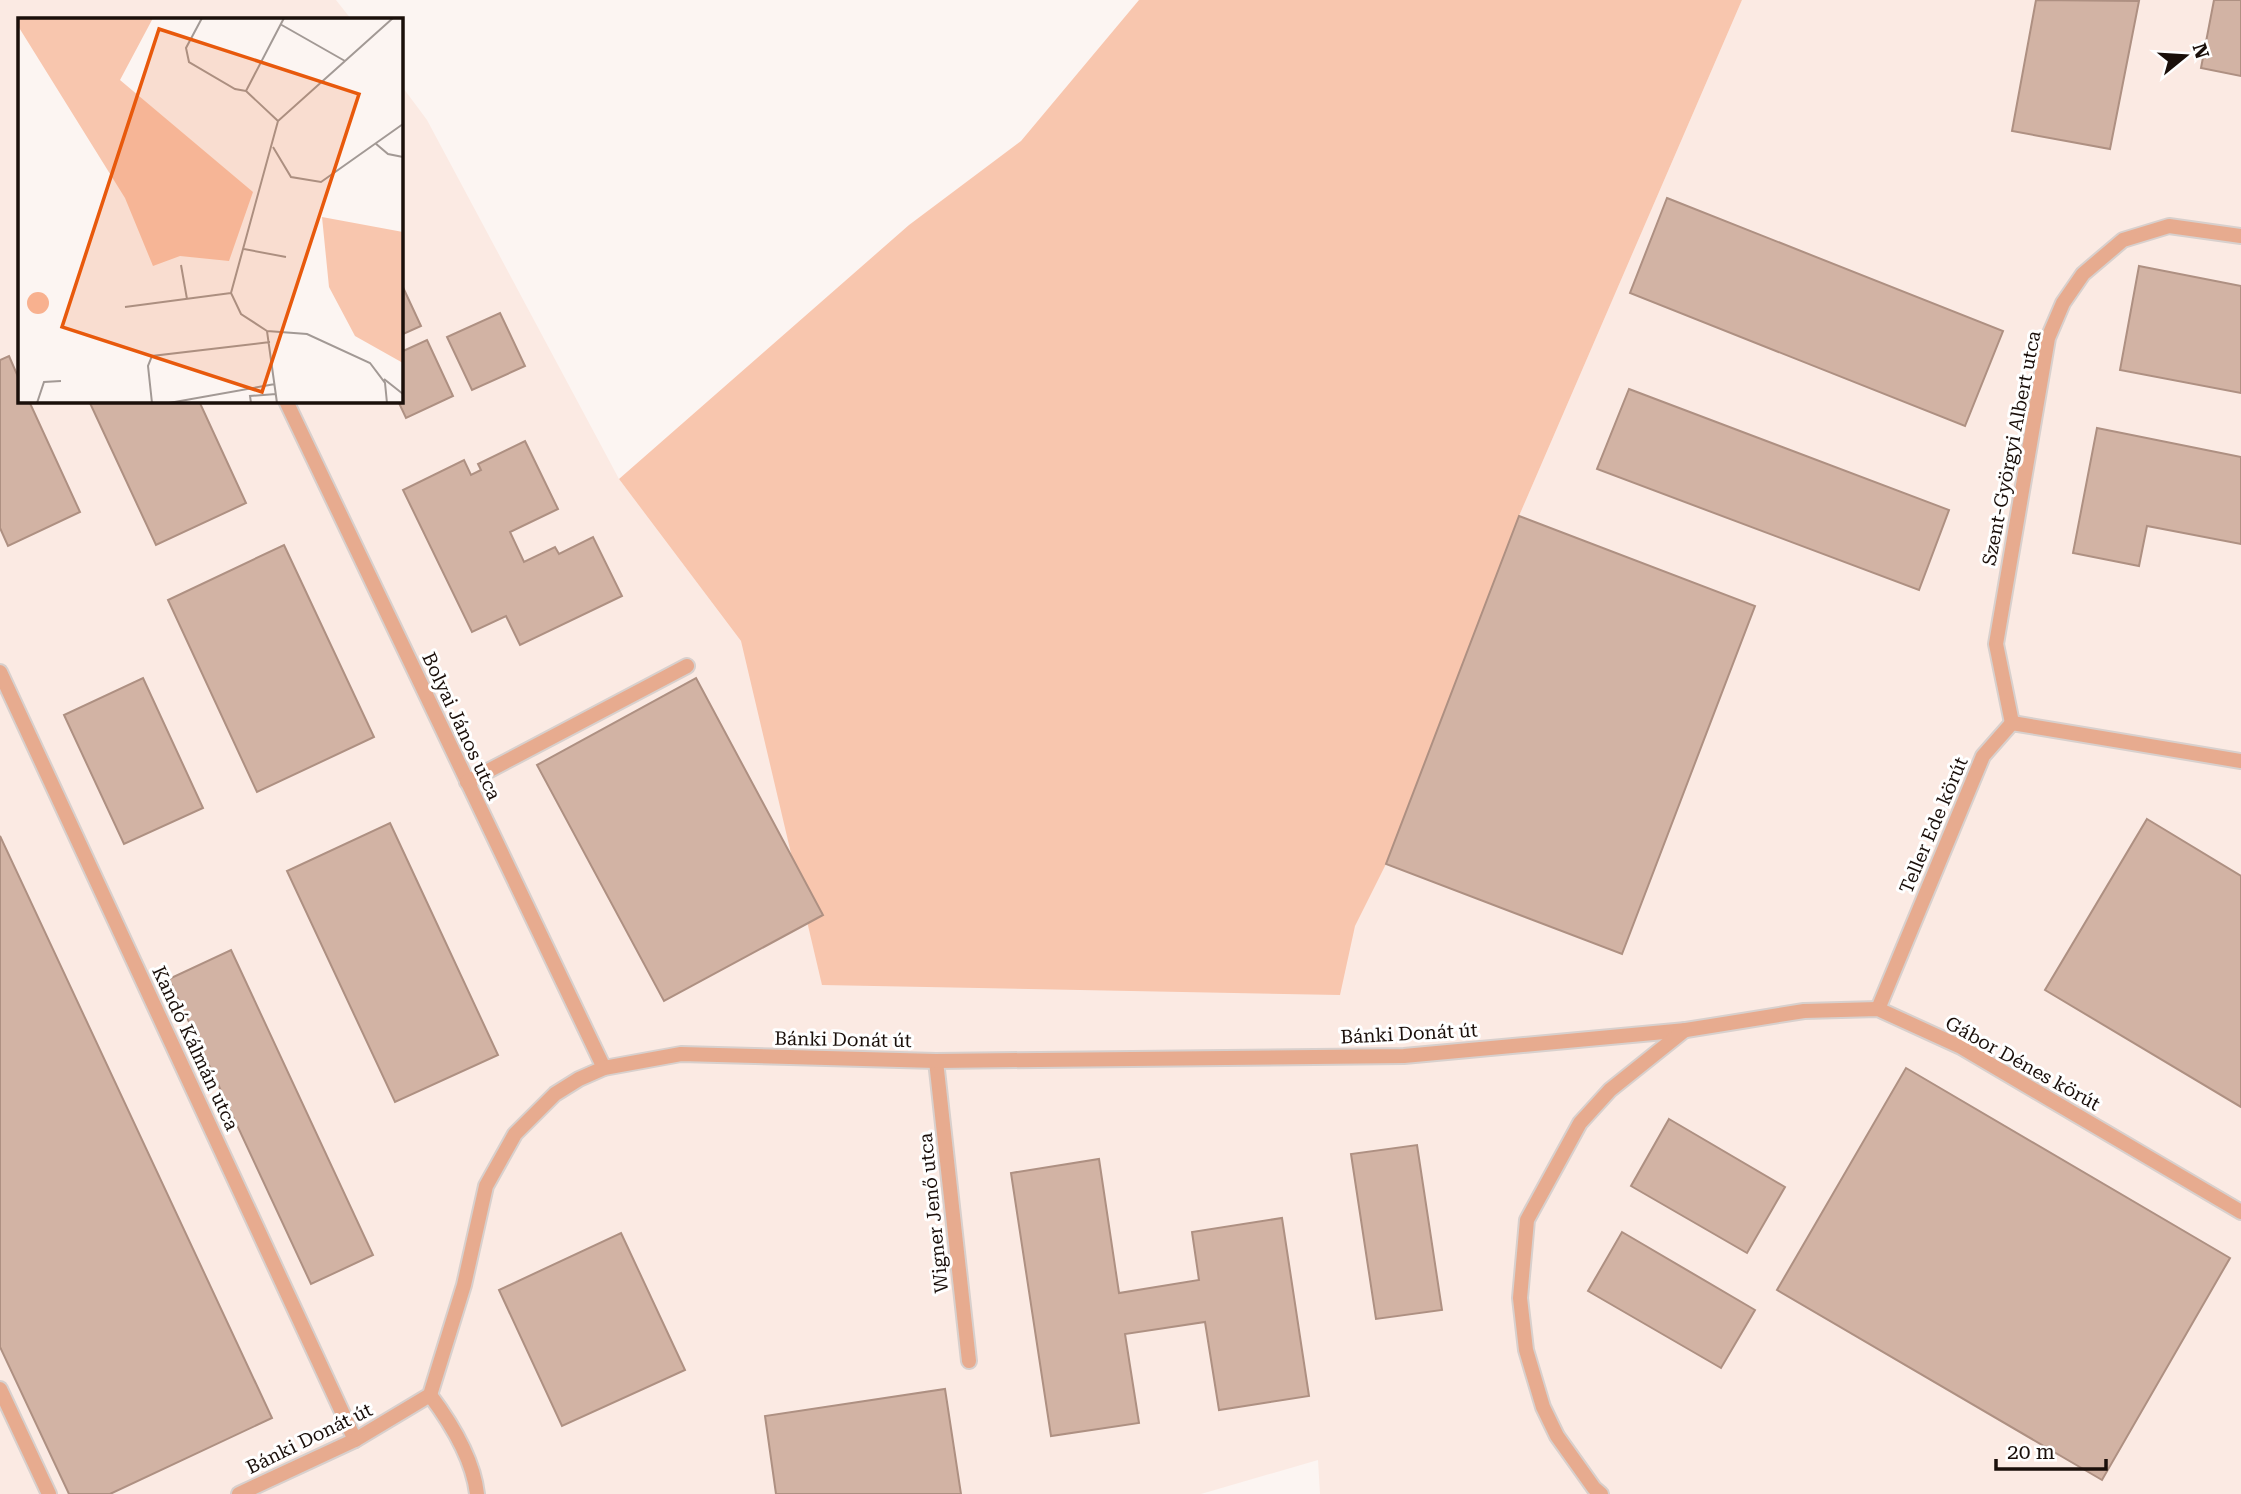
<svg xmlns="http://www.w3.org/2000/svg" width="2241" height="1494" viewBox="0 0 2241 1494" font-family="'Roboto Serif',serif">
<rect width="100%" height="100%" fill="#fcf5f2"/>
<path fill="#fbeae3" d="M0 0H336L351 19H19V401H401V85L427 120 619 479 741 641 1386 864 1519 516 1742 0H2241V1494H1320L1318 1460 1201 1494H0Z"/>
<path fill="#f8c6ae" d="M1139 0H1742L1519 516 1386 864 1355 926 1340 995 822 985 741 641 619 479 909 225 1021 141Z"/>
<g fill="#d2b3a4" stroke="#ae9082" stroke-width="2">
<path d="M2036 0 2139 1 2110 149 2012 131Z"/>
<path d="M2214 0H2241V76L2201 68Z"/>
<path d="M1667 198 2003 331 1965 426 1630 293Z"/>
<path d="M2139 266 2241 286V393L2120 370Z"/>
<path d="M401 283 421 326 401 335Z"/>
<path d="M500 313 525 366 472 390 447 337Z"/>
<path d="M427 340 453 396 406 418 398 401H401V352Z"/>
<path d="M9 356 19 379V401H29L80 512 8 546 0 528V360Z"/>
<path d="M1629 389 1949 510 1919 590 1597 469Z"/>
<path d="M89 401H199L246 503 156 545Z"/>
<path d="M2097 428 2241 457V544L2147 526 2139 566 2073 553Z"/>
<path d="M525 441 558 509 510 532 524 562 555 547 559 554 593 537 622 596 520 645 506 616 472 632 403 490 464 460 471 475 481 470 478 464Z"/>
<path d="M1519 516 1755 606 1622 954 1386 864Z"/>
<path d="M284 545 374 737 257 792 168 600Z"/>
<path d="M143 678 203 808 124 844 64 715Z"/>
<path d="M696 678 823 915 664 1001 537 765Z"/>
<path d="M2147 819 2241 876V1107L2045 990Z"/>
<path d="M390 823 498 1055 395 1102 287 871Z"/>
<path d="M0 836 272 1418 110 1494H69L0 1347Z"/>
<path d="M231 950 373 1255 311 1284 169 979Z"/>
<path d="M1906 1068 2230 1258 2102 1480 1777 1290Z"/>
<path d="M1669 1119 1785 1187 1747 1253 1631 1186Z"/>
<path d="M1417 1145 1442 1310 1376 1319 1351 1154Z"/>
<path d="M1099 1159 1119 1293 1199 1280 1192 1232 1282 1218 1309 1396 1219 1410 1205 1322 1125 1334 1139 1423 1051 1436 1011 1173Z"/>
<path d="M1622 1232 1755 1310 1721 1368 1588 1291Z"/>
<path d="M621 1233 685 1370 562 1426 499 1290Z"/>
<path d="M945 1389 961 1494H776L765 1416Z"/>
</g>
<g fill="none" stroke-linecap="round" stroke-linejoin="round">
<defs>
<g id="service">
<path d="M286 401 604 1068"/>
<path d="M0 672 355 1440"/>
<path d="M2012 723 1996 644 2048 338 2063 303 2083 274 2123 240 2169 226 2241 236"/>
<path d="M467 782 687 666"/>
<path d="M1878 1009 1983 756 2012 723 2241 761"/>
<path d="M936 1061 969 1361"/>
<path d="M0 1389 49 1494"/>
<path d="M430 1395C451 1423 473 1458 477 1494"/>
<path d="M239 1494 355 1440 430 1395 464 1285 486 1186 515 1134 555 1094 579 1079 604 1068 681 1054 936 1061 1404 1056 1686 1030 1804 1011 1878 1009 1961 1047 2241 1212"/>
<path d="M1601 1494 1594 1488 1557 1436 1543 1407 1526 1350 1520 1298 1527 1220 1580 1123 1610 1090 1685 1030"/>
</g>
</defs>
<use href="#service" stroke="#d8d0cd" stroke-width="18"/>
<use href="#service" stroke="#e7ab8f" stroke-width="14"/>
</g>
<g text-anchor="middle" stroke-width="6" stroke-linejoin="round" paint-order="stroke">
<g font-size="19" fill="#1a0f0a" stroke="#fff">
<text transform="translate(2011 448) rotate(-79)" y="7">Szent-Györgyi Albert utca</text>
<text transform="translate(462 726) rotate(65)" y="7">Bolyai János utca</text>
<text transform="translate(1933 825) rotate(-67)" y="7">Teller Ede körút</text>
<text transform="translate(1409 1033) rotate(-3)" y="7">Bánki Donát út</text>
<text transform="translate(843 1039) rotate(1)" y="7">Bánki Donát út</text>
<text transform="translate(196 1048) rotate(65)" y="7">Kandó Kálmán utca</text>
<text transform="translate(2023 1063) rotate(29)" y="7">Gábor Dénes körút</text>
<text transform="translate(933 1213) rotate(-96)" y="7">Wigner Jenő utca</text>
<text transform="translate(309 1438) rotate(-26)" y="7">Bánki Donát út</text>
</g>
</g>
<g transform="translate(18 18)">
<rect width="385" height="385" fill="#fcf5f2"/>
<path d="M0 0H135L102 62 235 174 211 243 162 238 135 248 107 180 0 8ZM304 199 385 214V345L337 318 311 269Z" fill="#f8c6ae"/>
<path d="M9 285a11 11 0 1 1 22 0a11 11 0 1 1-22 0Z" fill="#f8b18f"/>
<path fill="none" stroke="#a29995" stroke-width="2" d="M184 0 168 30 171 44 217 71 228 73M262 6 327 43M260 103 228 73 266 0M357 125 370 136 385 139M255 129 273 159 303 164 385 106M226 231 268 239M163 247 169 281M107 289 213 275M249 313 289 316 352 345 367 365 369 385M366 361 385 376M19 385 26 364 43 363M134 385 130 348 134 338 252 324M151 385 257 366M233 385 232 378 258 376M259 385 249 313 223 296 213 275 260 103 375 0"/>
<path fill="#e8590c" fill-opacity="0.15" stroke="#e8590c" stroke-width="3.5" d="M141 11 341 76 244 374 44 309Z"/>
<rect width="385" height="385" fill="none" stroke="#1a0f0a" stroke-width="3.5"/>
</g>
<g transform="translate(2185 56) rotate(72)" stroke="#ffffff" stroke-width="5" paint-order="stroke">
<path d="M0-5L12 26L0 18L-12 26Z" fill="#1a0f0a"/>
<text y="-10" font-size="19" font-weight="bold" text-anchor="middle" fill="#1a0f0a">N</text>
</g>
<path d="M1996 1459v10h110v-10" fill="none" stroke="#1a0f0a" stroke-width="3.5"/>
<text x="2007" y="1459" font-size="21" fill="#1a0f0a" stroke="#ffffff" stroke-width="5" paint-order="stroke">20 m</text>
</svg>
